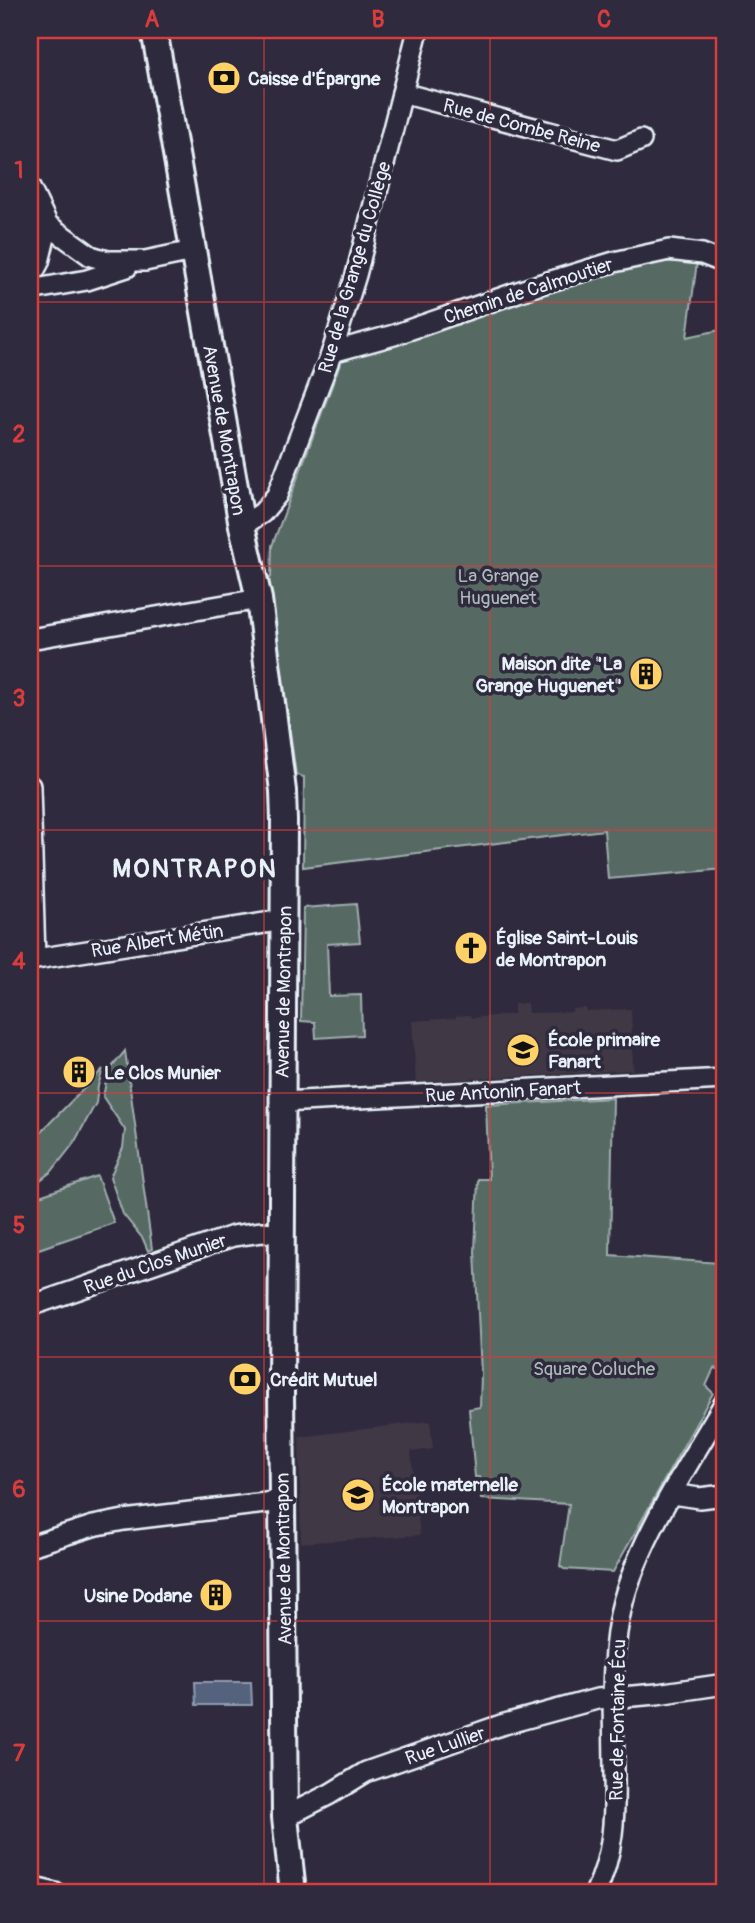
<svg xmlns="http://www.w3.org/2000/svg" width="755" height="1923" viewBox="0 0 755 1923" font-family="Pangolin,sans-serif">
<rect width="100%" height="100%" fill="#2f2a3d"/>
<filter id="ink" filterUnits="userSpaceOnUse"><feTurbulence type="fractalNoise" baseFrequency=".0143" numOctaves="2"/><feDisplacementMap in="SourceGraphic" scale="14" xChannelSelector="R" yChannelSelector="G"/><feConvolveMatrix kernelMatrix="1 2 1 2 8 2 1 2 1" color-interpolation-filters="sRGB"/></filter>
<g filter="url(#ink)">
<g fill="#403845">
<path d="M527 1003 528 1013 572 1012V1009L586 1008 587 1011 631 1009 633 1070 416 1082 412 1021 456 1018V1016L470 1015 471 1018 514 1014V1004Z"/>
<path d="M430 1421 433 1449 411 1452 420 1535 301 1543 299 1437Z"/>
</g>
<g fill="#576a63" stroke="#a0aeae" stroke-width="2">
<path d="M665 262H697L687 337 725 329V869L608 879 604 830 303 867 304 777 296 775 269 579 271 577 272 546 342 359 426 336 554 288 614 269Z"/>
<path d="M356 904 360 942 327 944 329 996 361 995 362 1035 316 1038 315 1022 301 1021 303 908Z"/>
<path d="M125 1051 152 1249 148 1251 143 1239 123 1214 110 1177 123 1148 125 1130 103 1097 108 1072Z"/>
<path d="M103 1069 98 1086 96 1103 74 1143 52 1171 30 1188V1143Z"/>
<path d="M613 1098 610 1255 719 1263 723 1186H725V1365L723 1370 714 1368 706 1386 713 1393 613 1572 564 1569 560 1566 569 1504 481 1499 480 1477H475L469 1409 480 1407 481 1374 475 1252 478 1179H489L486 1105Z"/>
<path d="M97 1176 114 1223 30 1252V1202L37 1197Z"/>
</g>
<path fill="#54627e" stroke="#8f9baf" stroke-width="2" d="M195 1682H251L252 1705H196Z"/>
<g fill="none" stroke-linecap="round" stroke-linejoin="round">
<defs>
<g id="minor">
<path d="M402 93 617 150 641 140"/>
<path d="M30 188 48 225 91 256 108 261H145L193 251"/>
<path d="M30 279 39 262 48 225"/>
<path d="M30 290 87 280 127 267"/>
<path d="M332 352 394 335 538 285 614 262 669 250 702 254 725 263"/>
<path d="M242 526 262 513 277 495 332 352 356 275 418 30"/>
<path d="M30 639 259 599"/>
<path d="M30 786 35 959"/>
<path d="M30 960 284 920"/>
<path d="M282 1102 725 1079"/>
<path d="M30 1306 233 1236 262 1232 282 1234"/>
<path d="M672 1494 699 1498 725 1495"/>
<path d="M30 1546 93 1526 124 1520 282 1501"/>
<path d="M285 1817 330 1794 366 1772 501 1725 597 1699 657 1694 725 1684"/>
<path d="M30 1887 55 1893"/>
<path d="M595 1893C614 1855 615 1815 614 1774 614 1723 610 1670 619 1620 631 1550 689 1464 725 1402"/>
</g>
<path id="tertiary" d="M154 30 242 526 259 599 283 791 284 821 281 1393 285 1817 293 1893"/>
</defs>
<use href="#minor" stroke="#e8f1f8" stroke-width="24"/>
<use href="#tertiary" stroke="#e8f1f8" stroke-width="30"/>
<use href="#minor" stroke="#2f2a3d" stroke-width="19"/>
<use href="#tertiary" stroke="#2f2a3d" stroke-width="24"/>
</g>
</g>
<path fill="none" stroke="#d83c3d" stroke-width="2" stroke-opacity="0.55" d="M264 30V1893M490 30V1893M30 302H725M30 566H725M30 830H725M30 1093H725M30 1357H725M30 1621H725"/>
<defs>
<symbol id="bank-disc" viewBox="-11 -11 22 22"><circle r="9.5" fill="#ffd166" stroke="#2f2a3d"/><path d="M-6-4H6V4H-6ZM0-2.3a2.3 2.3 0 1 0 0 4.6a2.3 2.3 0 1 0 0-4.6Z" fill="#111"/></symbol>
<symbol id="building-disc" viewBox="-11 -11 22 22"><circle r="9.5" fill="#ffd166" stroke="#2f2a3d"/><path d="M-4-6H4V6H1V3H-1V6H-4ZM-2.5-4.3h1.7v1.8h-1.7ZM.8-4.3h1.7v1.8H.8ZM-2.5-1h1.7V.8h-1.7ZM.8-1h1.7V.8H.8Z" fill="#111"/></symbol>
<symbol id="church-disc" viewBox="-11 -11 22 22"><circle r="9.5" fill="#ffd166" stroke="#2f2a3d"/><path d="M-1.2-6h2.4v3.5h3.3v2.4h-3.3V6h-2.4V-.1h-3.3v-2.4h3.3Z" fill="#111"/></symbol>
<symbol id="school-disc" viewBox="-11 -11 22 22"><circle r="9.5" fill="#ffd166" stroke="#2f2a3d"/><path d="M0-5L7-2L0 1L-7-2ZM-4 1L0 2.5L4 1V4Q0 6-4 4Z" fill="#111"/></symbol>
</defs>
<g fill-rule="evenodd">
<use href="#bank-disc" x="205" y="59" width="38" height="38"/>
<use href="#building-disc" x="627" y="655" width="38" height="38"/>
<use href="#church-disc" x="452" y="929" width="38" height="38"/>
<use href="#school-disc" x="504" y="1031" width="38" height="38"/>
<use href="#building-disc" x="60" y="1053" width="38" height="38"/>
<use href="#bank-disc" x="226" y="1360" width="38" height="38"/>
<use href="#school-disc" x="339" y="1476" width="38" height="38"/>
<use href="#building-disc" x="197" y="1576" width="38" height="38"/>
</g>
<g text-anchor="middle" stroke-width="7" stroke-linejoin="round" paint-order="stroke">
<g font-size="19" font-weight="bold" fill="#e8f1f8" stroke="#2f2a3d" text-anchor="start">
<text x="248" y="85">Caisse d'Épargne</text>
<text x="622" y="670" text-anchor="end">Maison dite "La<tspan x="622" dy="22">Grange Huguenet"</tspan></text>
<text x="496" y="944">Église Saint-Louis<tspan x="496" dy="22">de Montrapon</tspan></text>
<text x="548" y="1046">École primaire<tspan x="548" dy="22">Fanart</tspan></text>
<text x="104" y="1079">Le Clos Munier</text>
<text x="270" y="1386">Crédit Mutuel</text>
<text x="382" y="1491">École maternelle<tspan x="382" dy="22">Montrapon</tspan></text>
<text x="192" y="1602" text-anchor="end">Usine Dodane</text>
</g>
<g font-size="19" fill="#e8f1f8" stroke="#2f2a3d">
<text transform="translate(522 125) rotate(15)" y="7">Rue de Combe Reine</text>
<text transform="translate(354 267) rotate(-74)" y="7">Rue de la Grange du Collège</text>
<text transform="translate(528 290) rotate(-18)" y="7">Chemin de Calmoutier</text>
<text transform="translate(225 430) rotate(80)" y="7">Avenue de Montrapon</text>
<text transform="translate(157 940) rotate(-9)" y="7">Rue Albert Métin</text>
<text transform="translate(283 992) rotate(-89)" y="7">Avenue de Montrapon</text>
<text transform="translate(503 1091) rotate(-3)" y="7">Rue Antonin Fanart</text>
<text transform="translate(155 1263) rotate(-19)" y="7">Rue du Clos Munier</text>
<text transform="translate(283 1559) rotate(-91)" y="7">Avenue de Montrapon</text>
<text transform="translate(617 1720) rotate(-89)" y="7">Rue de Fontaine Écu</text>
<text transform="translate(445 1745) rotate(-19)" y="7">Rue Lullier</text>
</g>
<g font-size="19" fill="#aebbbc" stroke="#2f2a3d">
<text x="498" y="582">La Grange<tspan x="498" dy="22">Huguenet</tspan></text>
<text x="594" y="1375">Square Coluche</text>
</g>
<g font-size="26" font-weight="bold" letter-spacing="2" fill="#e8f1f8" stroke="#2f2a3d">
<text x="195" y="877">MONTRAPON</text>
</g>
</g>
<rect width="755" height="1923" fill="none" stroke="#2f2a3d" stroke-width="77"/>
<rect x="38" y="38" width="678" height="1846" fill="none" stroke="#d83c3d" stroke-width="2.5"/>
<g font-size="23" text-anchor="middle" font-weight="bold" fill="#d83c3d">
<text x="152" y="27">A</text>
<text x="378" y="27">B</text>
<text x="604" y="27">C</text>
<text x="19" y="178">1</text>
<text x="19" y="442">2</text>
<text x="19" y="706">3</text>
<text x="19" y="969">4</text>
<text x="19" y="1233">5</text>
<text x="19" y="1497">6</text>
<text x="19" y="1761">7</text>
</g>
</svg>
